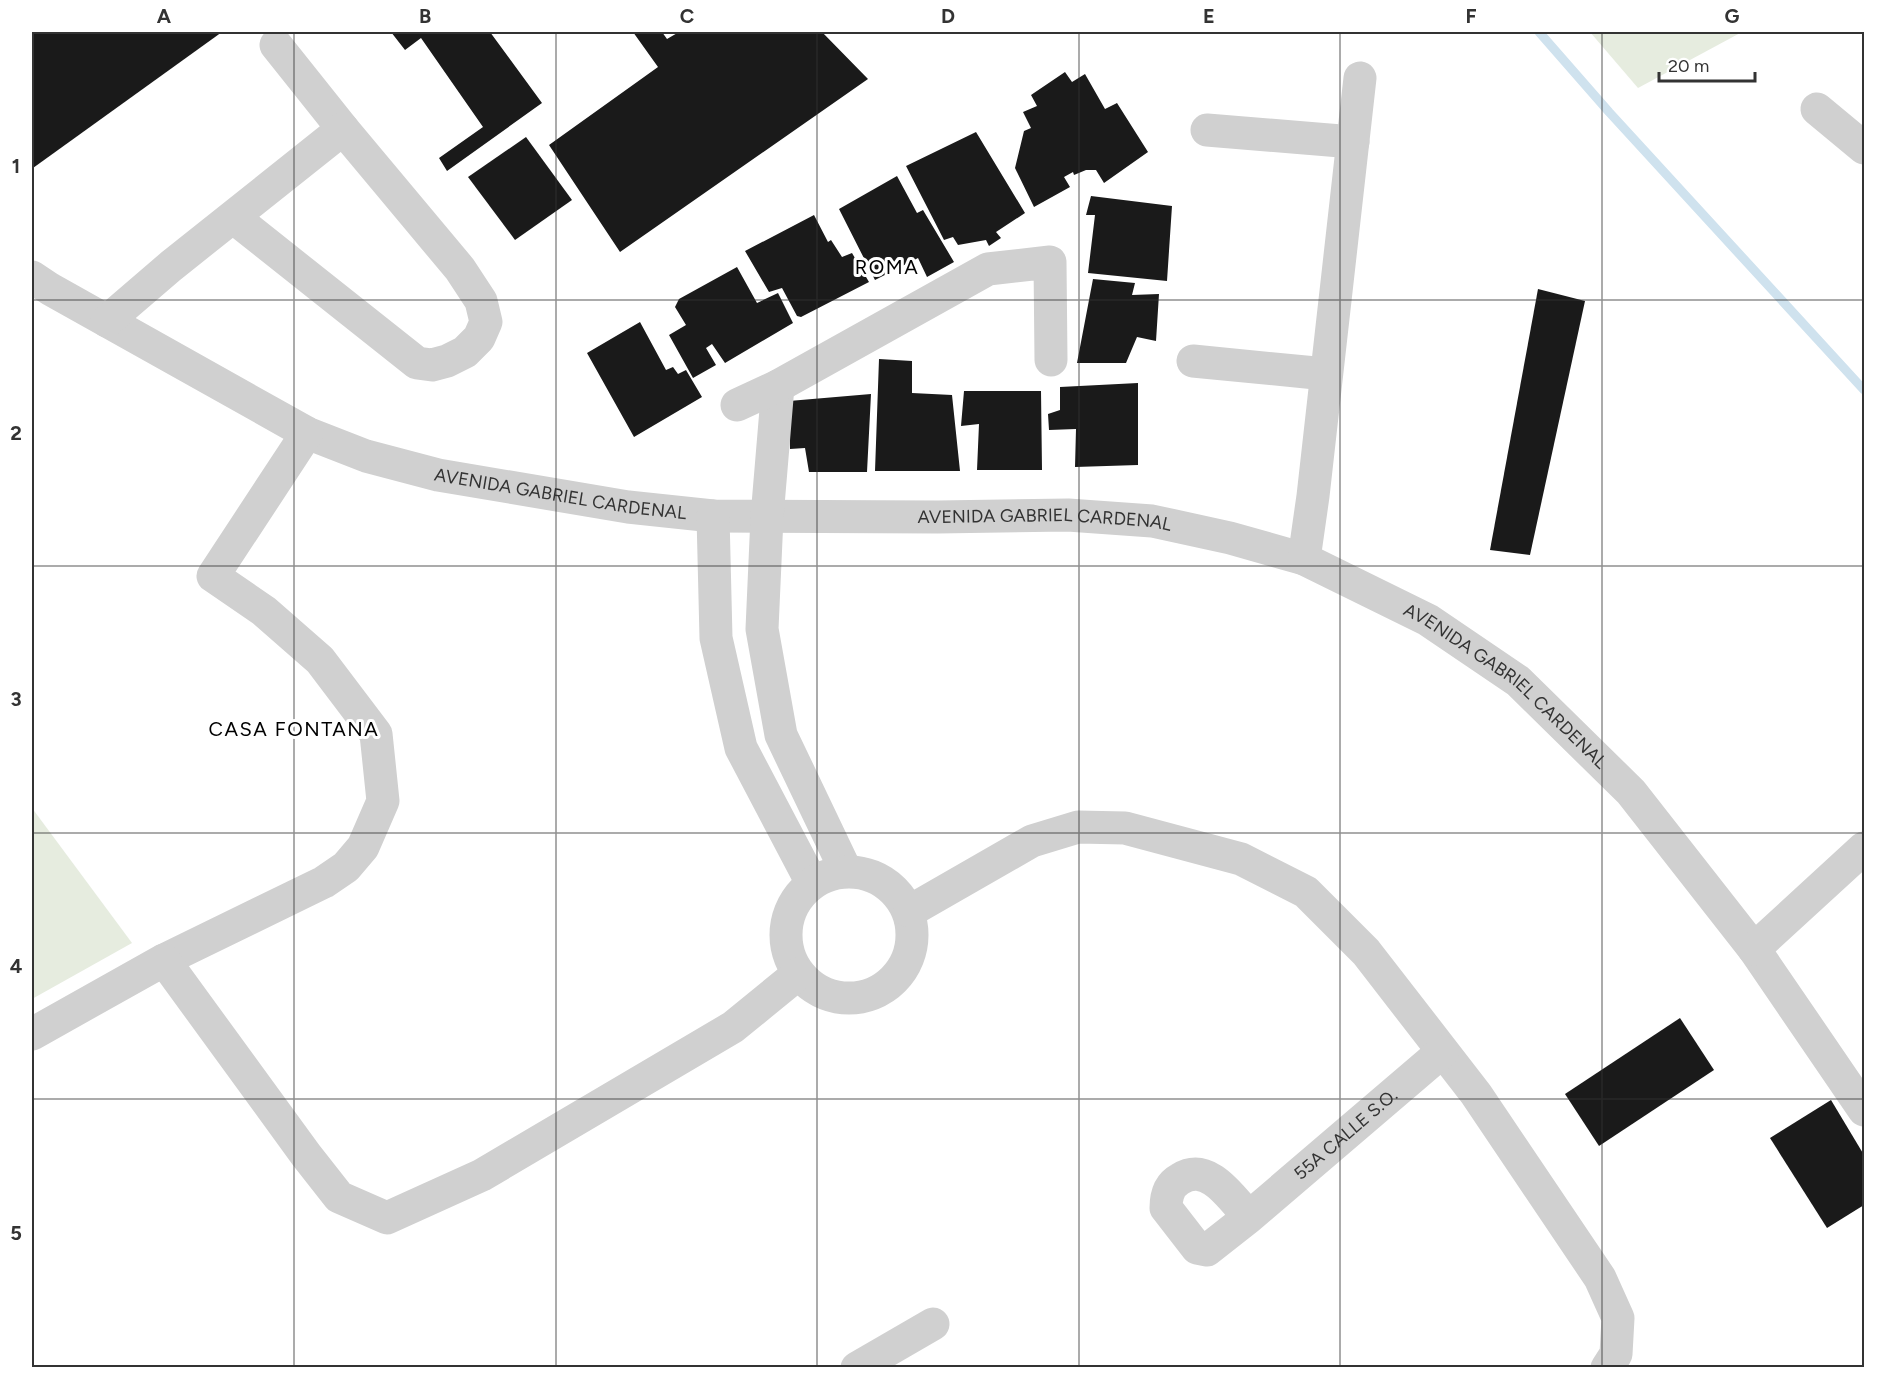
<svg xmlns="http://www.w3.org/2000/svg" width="1896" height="1399" viewBox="0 0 1896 1399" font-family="Figtree,sans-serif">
<rect width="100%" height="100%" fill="#fff"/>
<g fill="#e6ecdf">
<path d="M1590 32H1742L1638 88Z"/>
<path d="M32 808 132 943 32 999Z"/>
</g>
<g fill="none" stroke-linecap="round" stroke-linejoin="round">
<path stroke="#cfe2ee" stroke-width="9" d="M1539 32 1609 112 1864 390"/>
</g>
<g fill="#1a1a1a">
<path d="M32 32H222L33 168 32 166Z"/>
<path d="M391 32H490L542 103 447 171 439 158 483 127 421 38 405 50Z"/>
<path d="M633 32H662L667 39 679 32H822L868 79 620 252 549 145 658 67Z"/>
<path d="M1065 72 1072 82 1085 74 1105 109 1117 103 1148 152 1104 183 1096 170H1086L1074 175 1073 172 1064 177 1070 187 1034 207 1015 168 1024 131 1031 128 1023 112 1037 106 1031 95Z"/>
<path d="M976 132 1025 213 996 232 1001 238 989 246 986 240 958 245 953 237 944 240 906 166Z"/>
<path d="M526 137 572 200 515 240 468 177Z"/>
<path d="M897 176 917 213 923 210 954 262 927 277 918 258 875 280 839 209Z"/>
<path d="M1091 196 1172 206 1167 281 1088 273 1095 215H1086Z"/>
<path d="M814 215 828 242 831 240 842 257 852 253 869 282 801 317 797 316 782 288 769 292 745 251Z"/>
<path d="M737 267 757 303 778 293 793 323 725 363 712 344 706 348 716 365 693 378 669 335 686 325 675 307 679 299Z"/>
<path d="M1093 279 1135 283 1132 295 1159 294 1156 341 1137 337 1126 363H1077Z"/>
<path d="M1538 289 1585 301 1530 555 1490 550Z"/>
<path d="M640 322 666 370 673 367 678 374 686 370 702 397 634 437 587 353Z"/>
<path d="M879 359 912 361V393L952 395 960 471H875Z"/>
<path d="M1138 383V465L1075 467 1076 429 1049 430 1048 414 1060 410V387Z"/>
<path d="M964 391H1041L1042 470H977L979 424 961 426Z"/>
<path d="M871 394 867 472H809L805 448 790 449 789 401Z"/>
<path d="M1680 1018 1714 1070 1599 1146 1565 1094Z"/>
<path d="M1831 1100 1864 1155V1205L1827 1228 1770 1138Z"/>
</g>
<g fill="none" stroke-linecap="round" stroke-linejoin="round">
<g stroke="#d0d0d0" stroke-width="33">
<path d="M276 45 343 129"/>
<path d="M1817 109 1864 148"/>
<path d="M1207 130 1353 142"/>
<path id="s1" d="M32 277 50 289 307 433 366 456 438 475 628 507 713 516 938 517 1068 515 1152 521 1230 538 1304 559 1428 620 1518 681 1631 792 1754 949 1864 1110"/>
<path d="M107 321 171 266 343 129 460 269 481 301 486 322 479 338 465 352 447 361 432 365 417 363 233 217"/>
<path d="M1193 361 1326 374"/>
<path d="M778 386 767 517 762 629 781 735 846 871"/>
<path d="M737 405 778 386 988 269 1050 262 1051 360"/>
<path d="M713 516 716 638 741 748 812 883"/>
<path d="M1304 559 1313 496 1360 78"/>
<circle cx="849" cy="935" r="63"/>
<path d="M910 911 1032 841 1078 827 1125 828 1241 859 1306 892 1366 952 1476 1094 1600 1278 1618 1318 1616 1354 1607 1368"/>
<path d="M1754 949 1864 848"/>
<path d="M164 960 324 882 346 867 363 847 383 801 376 734 320 660 264 611 213 576 307 433"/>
<path d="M32 1034 164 960 306 1155 339 1197 387 1218 482 1175 733 1027 798 974"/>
<path id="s2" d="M1249 1217C1232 1199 1209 1161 1180 1179 1169 1185 1166 1196 1166 1208L1197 1248 1207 1250 1249 1217 1442 1052"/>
<path d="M857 1368 933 1324"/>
</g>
</g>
<path fill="none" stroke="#333" stroke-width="1.5" stroke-opacity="0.55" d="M294 32V1368M556 32V1368M817 32V1368M1079 32V1368M1340 32V1368M1602 32V1368M32 300H1864M32 566H1864M32 833H1864M32 1099H1864"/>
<g text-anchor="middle" stroke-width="6" stroke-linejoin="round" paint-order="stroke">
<g font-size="18" fill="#333" stroke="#fff">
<text dy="6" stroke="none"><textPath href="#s1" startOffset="578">AVENIDA GABRIEL CARDENAL</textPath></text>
<text dy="6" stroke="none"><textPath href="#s1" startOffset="1064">AVENIDA GABRIEL CARDENAL</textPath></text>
<text dy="6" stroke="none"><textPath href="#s1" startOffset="1568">AVENIDA GABRIEL CARDENAL</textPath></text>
<text dy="6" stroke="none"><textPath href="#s2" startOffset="362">55A CALLE S.O.</textPath></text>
</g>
<g font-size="20" letter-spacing="1.5" fill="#000" stroke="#fff">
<text x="887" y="274">ROMA</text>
<text x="294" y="736">CASA FONTANA</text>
</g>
</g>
<rect width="1896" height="1399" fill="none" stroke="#ffffff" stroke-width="66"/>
<path d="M1659 72v9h96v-9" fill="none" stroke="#333333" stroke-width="3"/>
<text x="1668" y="72" font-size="18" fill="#333333" stroke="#ffffff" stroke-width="4.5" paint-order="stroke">20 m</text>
<rect x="33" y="33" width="1830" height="1333" fill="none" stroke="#333" stroke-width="2"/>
<g font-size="20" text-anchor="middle" font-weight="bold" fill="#333">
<text x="164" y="23">A</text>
<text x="425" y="23">B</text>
<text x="687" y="23">C</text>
<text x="948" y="23">D</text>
<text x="1209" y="23">E</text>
<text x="1471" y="23">F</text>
<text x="1732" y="23">G</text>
<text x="16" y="173">1</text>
<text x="16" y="440">2</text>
<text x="16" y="706">3</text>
<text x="16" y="973">4</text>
<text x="16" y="1240">5</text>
</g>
</svg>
